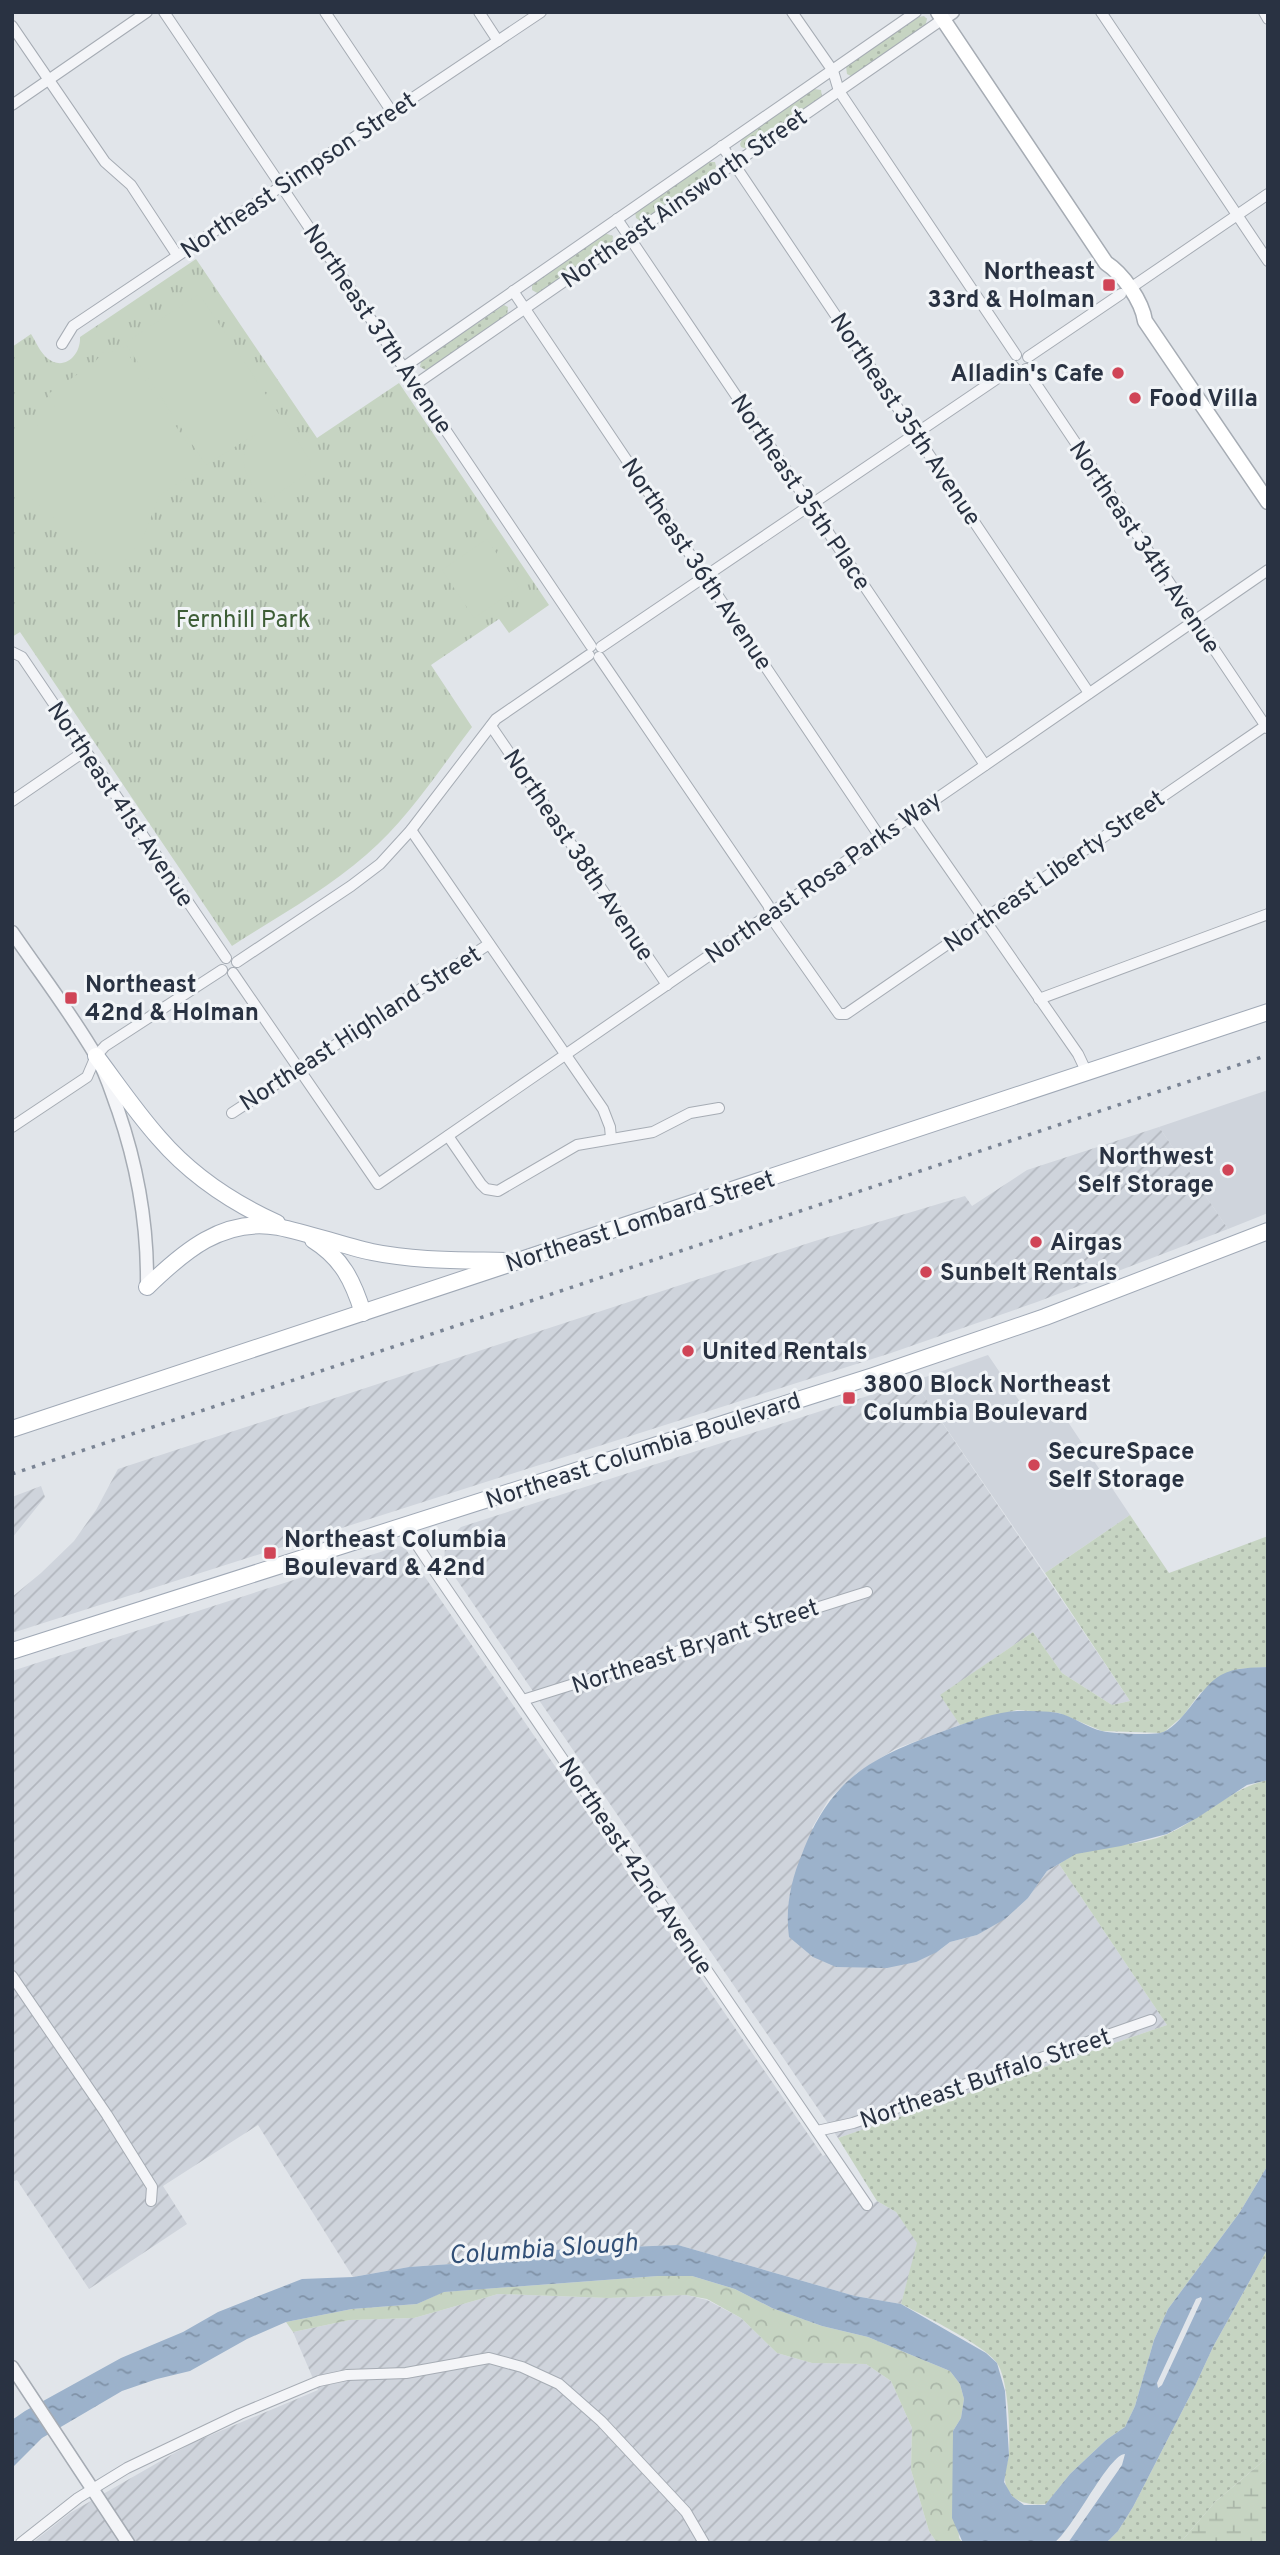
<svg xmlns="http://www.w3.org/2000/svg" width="1280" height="2555" viewBox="0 0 1280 2555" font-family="Overpass,sans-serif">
<defs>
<pattern id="industrial-furrows" width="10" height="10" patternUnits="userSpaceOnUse" patternTransform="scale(1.75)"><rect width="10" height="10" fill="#cfd4dc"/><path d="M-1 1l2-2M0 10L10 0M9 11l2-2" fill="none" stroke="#b2b6be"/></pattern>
<pattern id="grass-dots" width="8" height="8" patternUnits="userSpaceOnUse" patternTransform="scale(1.75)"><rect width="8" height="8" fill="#c6d4c2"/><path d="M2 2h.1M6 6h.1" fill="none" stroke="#aab6a8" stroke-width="1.8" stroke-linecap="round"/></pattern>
<pattern id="forest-crowns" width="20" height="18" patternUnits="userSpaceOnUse" patternTransform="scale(1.75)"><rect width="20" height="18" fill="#c6d4c2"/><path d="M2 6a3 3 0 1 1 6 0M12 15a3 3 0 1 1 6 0" fill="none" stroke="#aab6a8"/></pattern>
<pattern id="wetland-marsh" width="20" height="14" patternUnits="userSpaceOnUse" patternTransform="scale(1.75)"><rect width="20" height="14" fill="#c6d4c2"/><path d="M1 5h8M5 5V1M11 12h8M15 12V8" fill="none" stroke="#aab6a8"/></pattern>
<pattern id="park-tufts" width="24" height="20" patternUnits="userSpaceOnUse" patternTransform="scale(1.75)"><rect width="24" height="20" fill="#c6d4c2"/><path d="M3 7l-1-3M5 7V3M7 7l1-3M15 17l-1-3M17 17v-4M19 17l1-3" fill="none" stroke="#aab6a8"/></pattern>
<pattern id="water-ripples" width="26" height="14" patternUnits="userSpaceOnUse" patternTransform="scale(1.75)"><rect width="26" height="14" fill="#9cb2cb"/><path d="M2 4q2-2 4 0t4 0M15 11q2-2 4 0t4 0" fill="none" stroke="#7f91a6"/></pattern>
</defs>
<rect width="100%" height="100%" fill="#e1e5ea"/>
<g fill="#cfd4dc">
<path d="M1268 1090V1213L1228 1229 1159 1127Z"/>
<path d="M988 1355 1029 1415 1058 1407 1130 1515 1045 1573 914 1381Z"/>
</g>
<g fill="url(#industrial-furrows)">
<path d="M1159 1127 1228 1229 1037 1302 891 1353 12 1633V1597L41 1573 74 1541 96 1510 118 1469 815 1241 965 1196 972 1206 1027 1170Z"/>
<path d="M914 1381 1130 1701 1112 1705 1062 1673 1033 1632 941 1695 960 1725 895 1749 857 1773 829 1799 812 1828 937 1952 950 1942 977 1935 1028 1898 1047 1871 1059 1864 1167 2025 838 2138 444 1561 445 1548 452 1535 461 1527Z"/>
<path d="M41 1486 45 1497 12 1538V1497Z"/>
<path d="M399 1546 405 1548 823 2156 832 2151 870 2206 877 2201 896 2212 918 2243 901 2304 855 2296 678 2245 550 2250 451 2264 409 2267 353 2277 258 2125 163 2186 187 2224 89 2289 17 2180 12 2182V1671Z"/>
<path d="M498 2294 608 2298 686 2295 707 2300 741 2318 777 2353 812 2363 866 2364 891 2381 912 2428 911 2470 929 2531 937 2543H32L70 2513 192 2443 318 2390 293 2332 350 2320 414 2318Z"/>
</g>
<g fill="url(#grass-dots)">
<path d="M924 16 927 19 925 27 853 77 847 74 846 66 919 17Z"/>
<path d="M814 89 821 90 822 98 747 149 741 147 740 144 743 137Z"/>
<path d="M709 162H715L717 170 642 222 636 218 635 212Z"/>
<path d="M604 233 613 236 612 244 539 294 532 290V282Z"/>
<path d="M504 305 508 307 507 316 431 368 426 370 420 367 421 361Z"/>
<path d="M1130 1515 1169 1573 1268 1536V1667L1238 1669 1200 1693 1183 1716 1163 1733 1102 1731 1059 1713 1017 1710 960 1725 940 1695 1033 1632 1062 1673 1112 1705 1130 1701 1045 1573Z"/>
<path d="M1268 1780V2165L1240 2212 1168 2309 1154 2340 1135 2406 1125 2427 1106 2440 1070 2474 1046 2504C1028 2506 1007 2502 1005 2480 1004 2472 1008 2462 1009 2454 1010 2433 1009 2381 997 2363 986 2346 921 2314 901 2304L917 2243 896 2212 877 2201 838 2138 1167 2025 1059 1864C1065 1861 1071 1855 1078 1853 1107 1844 1139 1846 1168 1834 1201 1819 1233 1787 1268 1780Z"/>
<path d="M1268 2248V2457L1215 2502 1180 2543H1106L1118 2531 1133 2507 1195 2386 1213 2347Z"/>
</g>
<path fill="url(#forest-crowns)" d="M658 2276H692L735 2289 772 2308 822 2326 868 2337 950 2371 960 2384 964 2399 961 2418 953 2431 959 2538 963 2543H937L929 2531 911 2470 912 2428 891 2381 866 2364 812 2363 777 2353 741 2318 707 2299 686 2295 608 2298 498 2294 414 2318 350 2320 293 2332 286 2322 352 2309 417 2304 443 2292Z"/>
<path fill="url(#wetland-marsh)" d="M1268 2457V2543H1180L1215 2502Z"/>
<path fill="url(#park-tufts)" d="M196 259 317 438 399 383 549 605 509 633 499 619 431 665 472 727C439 770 408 819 366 855 326 890 277 917 232 946L20 632 12 637V347L31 334C36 342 40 352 47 358 64 372 81 355 80 337Z"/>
<g fill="#c6d4c2">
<path d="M199 294 280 416 277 419 282 417 311 462 310 472 264 503C247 477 232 458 257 433L206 465 125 343Z"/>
<path d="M122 345 203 467 159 496 143 538 116 571 12 482V454L55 406 48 394 93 364 105 350 109 353Z"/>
<path d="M487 539 519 587 474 618 442 570Z"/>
</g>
<g fill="url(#water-ripples)" fill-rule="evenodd">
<path d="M1268 1667V1780L1247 1785 1197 1818 1167 1834 1121 1846 1076 1854 1047 1871 1028 1898 1005 1919 977 1935 950 1942 937 1952 916 1962 887 1968 836 1967 813 1957 789 1937C785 1908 791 1880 802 1854 832 1775 873 1757 949 1729 968 1722 1001 1710 1021 1711 1033 1711 1046 1711 1058 1713 1073 1716 1087 1728 1102 1731 1114 1734 1148 1735 1160 1733 1181 1729 1200 1686 1221 1675 1235 1667 1252 1668 1268 1667Z"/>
<path d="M1268 2165V2248L1213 2347 1195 2386 1133 2507 1118 2531 1106 2543H1068L1122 2465 1125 2454C1109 2454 1074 2528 1054 2543H963L952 2518 953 2431 961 2418 964 2399 960 2384 950 2371 868 2337 822 2326 772 2308 735 2289 692 2276H658L444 2292 417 2304 352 2309 286 2322 247 2339 190 2371 157 2379 122 2391 42 2438 12 2468V2420L25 2411 121 2358 183 2332 218 2312 302 2279 353 2277 409 2267 451 2264 550 2250 678 2245 855 2296 901 2304 986 2353 997 2363 1005 2391 1009 2455 1004 2482 1012 2496 1024 2505H1045L1070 2474 1106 2440 1125 2427 1135 2406 1154 2340 1168 2309 1240 2212ZM1201 2297 1202 2299 1162 2385 1158 2388 1157 2383 1196 2299Z"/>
</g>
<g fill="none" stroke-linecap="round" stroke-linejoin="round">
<defs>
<g id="minor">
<path d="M164 12 591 646"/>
<path d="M325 12 392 112"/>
<path d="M479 12 498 41"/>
<path d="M792 12 833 71 839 91 1016 355"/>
<path d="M1101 12 1268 261"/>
<path d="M1264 12 1268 19"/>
<path d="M12 26 105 162 131 185 177 255"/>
<path d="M12 105 147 12"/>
<path d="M722 146 1089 693"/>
<path d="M617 219 985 765"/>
<path d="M1129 289 1268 194"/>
<path d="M513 291 880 837"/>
<path d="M62 344 73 326 541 12"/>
<path d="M1028 357 1121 294"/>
<path d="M404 367 916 12"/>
<path d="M1026 369 1267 728"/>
<path d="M416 384 943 19"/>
<path d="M601 647 1014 367"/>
<path d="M12 652 22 657 226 958"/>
<path d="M599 657 768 905 775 923 839 1014H846L1268 724"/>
<path d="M491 726 667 985"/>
<path d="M12 801 85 751"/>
<path d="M912 815 1078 1054 1087 1073"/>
<path d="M411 830 603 1109 610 1127 611 1138"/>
<path d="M237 962 351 886 380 864 411 830 496 719 589 655"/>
<path d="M233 973 378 1184 1268 570"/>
<path d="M1039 999 1268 914"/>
<path d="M232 1113 489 944"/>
<path d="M12 1127 87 1077 96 1056 105 1046 222 970"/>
<path d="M448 1136 481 1184 486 1189 498 1191 577 1145 653 1132 690 1113 719 1108"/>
<path d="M407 1525 415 1542 427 1560 867 2205"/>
<path d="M523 1700 867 1592"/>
<path d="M12 1976 107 2115 152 2187 151 2201"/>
<path d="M817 2131 853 2123 1151 2020"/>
<path d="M21 2543 78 2498 127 2468 240 2414 319 2381 347 2375 406 2373 489 2358 522 2367 559 2384 601 2421 686 2512 704 2543"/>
</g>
<g id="tertiary">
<path d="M943 19 953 12"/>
<path d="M12 932C40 973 71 1013 96 1056 106 1073 111 1091 118 1110 138 1168 148 1225 147 1287"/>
<path d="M12 2367 128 2543"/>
</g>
<path id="secondary" d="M938 12 1106 263C1123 274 1142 301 1145 321L1268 502"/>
<g id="primary">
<path d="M96 1056C117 1084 136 1112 159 1138 190 1174 233 1203 277 1223"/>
<path d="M313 1240C342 1258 353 1281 363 1313"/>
<path d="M147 1287C183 1252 223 1217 278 1227 309 1233 340 1245 372 1252 415 1261 461 1260 506 1261"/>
<path d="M12 1429 1268 1012"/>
<path d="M12 1651 873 1376 1045 1317 1268 1231"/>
</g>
</defs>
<use href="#minor" stroke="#a6acb4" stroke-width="12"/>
<use href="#tertiary" stroke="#a6acb4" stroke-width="15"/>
<use href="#secondary" stroke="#a6acb4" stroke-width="17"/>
<use href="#primary" stroke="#a0a9b6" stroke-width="18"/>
<use href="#minor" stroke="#f4f5f8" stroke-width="10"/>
<use href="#tertiary" stroke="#f4f5f8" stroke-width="12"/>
<use href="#secondary" stroke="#fff" stroke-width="14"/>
<use href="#primary" stroke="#fff" stroke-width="16"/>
<path stroke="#7a8494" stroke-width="3.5" stroke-dasharray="3.5 7" stroke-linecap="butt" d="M12 1474 1268 1055"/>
</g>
<g fill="#d04557" stroke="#f1f4f7" stroke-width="2.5">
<rect x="1102" y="278" width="14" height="14" rx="3.5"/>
<circle cx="1118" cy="373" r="7"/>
<circle cx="1135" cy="398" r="7"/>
<rect x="64" y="991" width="14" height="14" rx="3.5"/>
<circle cx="1228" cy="1170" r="7"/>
<circle cx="1036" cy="1242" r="7"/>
<circle cx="926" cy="1272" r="7"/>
<circle cx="688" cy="1351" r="7"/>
<rect x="842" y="1391" width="14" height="14" rx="3.5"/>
<circle cx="1034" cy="1465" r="7"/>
<rect x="263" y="1546" width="14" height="14" rx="3.5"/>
</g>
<g text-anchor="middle" stroke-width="6" stroke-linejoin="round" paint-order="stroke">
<g font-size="24" fill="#293242" stroke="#f1f4f7">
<text transform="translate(298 175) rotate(-34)" y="8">Northeast Simpson Street</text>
<text transform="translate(684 198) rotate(-35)" y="8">Northeast Ainsworth Street</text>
<text transform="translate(378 329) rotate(56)" y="8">Northeast 37th Avenue</text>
<text transform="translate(906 419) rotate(56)" y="8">Northeast 35th Avenue</text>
<text transform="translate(801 492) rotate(56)" y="8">Northeast 35th Place</text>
<text transform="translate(1145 547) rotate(56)" y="8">Northeast 34th Avenue</text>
<text transform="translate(697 564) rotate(56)" y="8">Northeast 36th Avenue</text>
<text transform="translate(121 804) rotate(56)" y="8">Northeast 41st Avenue</text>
<text transform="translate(579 855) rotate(56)" y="8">Northeast 38th Avenue</text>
<text transform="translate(1054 871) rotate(-35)" y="8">Northeast Liberty Street</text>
<text transform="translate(823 877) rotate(-35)" y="8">Northeast Rosa Parks Way</text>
<text transform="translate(360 1028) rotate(-33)" y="8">Northeast Highland Street</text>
<text transform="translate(640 1221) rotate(-18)" y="8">Northeast Lombard Street</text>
<text transform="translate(643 1450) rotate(-18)" y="8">Northeast Columbia Boulevard</text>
<text transform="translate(695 1646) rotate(-18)" y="8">Northeast Bryant Street</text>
<text transform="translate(636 1866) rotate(56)" y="8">Northeast 42nd Avenue</text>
<text transform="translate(985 2078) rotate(-19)" y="8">Northeast Buffalo Street</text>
</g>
<g font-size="24" font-weight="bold" fill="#293242" stroke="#f1f4f7" text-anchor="start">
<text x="1095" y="279" text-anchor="end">Northeast<tspan x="1095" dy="28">33rd &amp; Holman</tspan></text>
<text x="1104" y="381" text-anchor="end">Alladin's Cafe</text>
<text x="1149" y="406">Food Villa</text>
<text x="85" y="992">Northeast<tspan x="85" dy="28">42nd &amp; Holman</tspan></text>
<text x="1214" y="1164" text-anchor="end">Northwest<tspan x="1214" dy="28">Self Storage</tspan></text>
<text x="1050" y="1250">Airgas</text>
<text x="940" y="1280">Sunbelt Rentals</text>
<text x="702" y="1359">United Rentals</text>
<text x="863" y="1392">3800 Block Northeast<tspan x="863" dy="28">Columbia Boulevard</tspan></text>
<text x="1048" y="1459">SecureSpace<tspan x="1048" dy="28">Self Storage</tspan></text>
<text x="284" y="1547">Northeast Columbia<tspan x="284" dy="28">Boulevard &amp; 42nd</tspan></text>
</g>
<g font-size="24" fill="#3d5e36" stroke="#f1f4f7">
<text x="243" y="627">Fernhill Park</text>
</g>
<g font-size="26" font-style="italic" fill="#325077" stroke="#f1f4f7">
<text transform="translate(543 2248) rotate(-4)" y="9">Columbia Slough</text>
</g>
</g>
<rect width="1280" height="2555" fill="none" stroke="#293242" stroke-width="28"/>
</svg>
